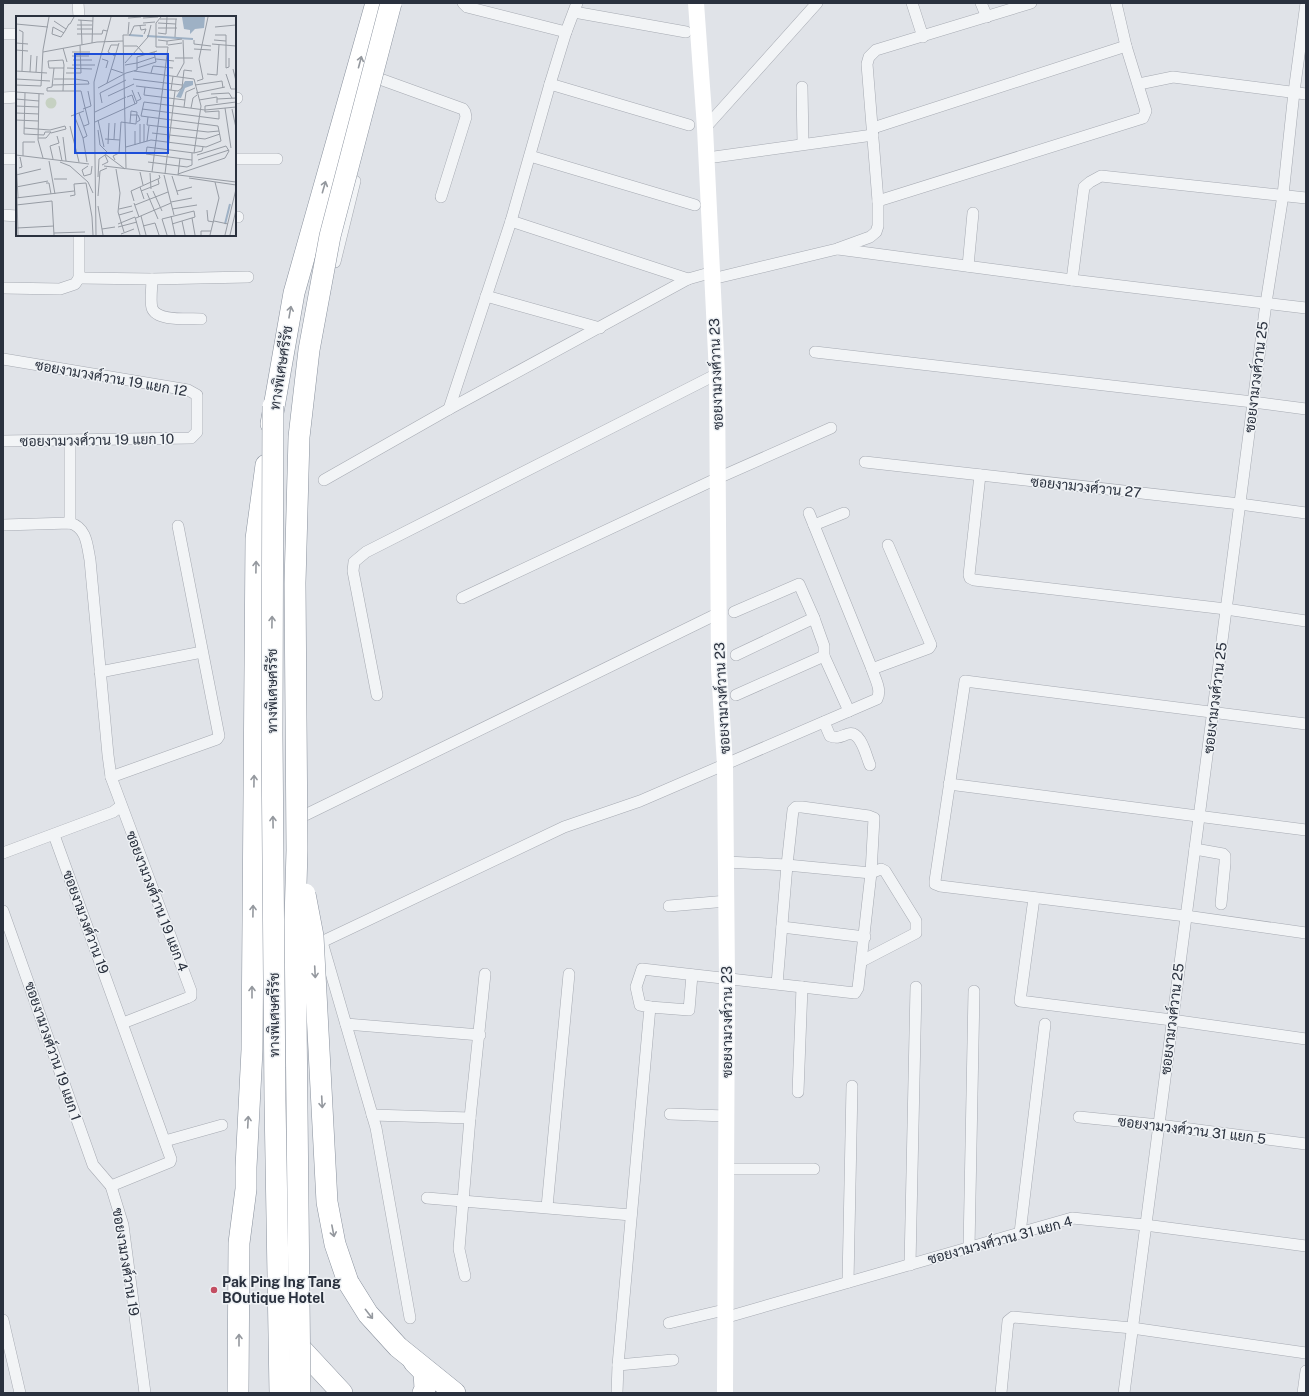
<svg xmlns="http://www.w3.org/2000/svg" width="1309" height="1396" viewBox="0 0 1309 1396" font-family="'Public Sans',Sarabun,sans-serif">
<rect width="100%" height="100%" fill="#e0e3e8"/>
<g fill="none" stroke-linecap="round" stroke-linejoin="round">
<defs>
<g id="street">
<path d="M78 3 79 17"/>
<path d="M463 3 467 7 566 32"/>
<path d="M912 3 923 37"/>
<path d="M981 3 987 17"/>
<path d="M574 12 686 32"/>
<path d="M3 34H17"/>
<path d="M380 79 463 109 465 112 466 117 441 197"/>
<path d="M550 84 689 125"/>
<path d="M1139 84 1173 77 1306 94"/>
<path d="M802 87 803 144"/>
<path d="M3 98 17 97"/>
<path d="M235 98H237"/>
<path d="M705 128 817 3"/>
<path d="M873 128 1126 46"/>
<path d="M530 156 695 205"/>
<path d="M707 158 873 135"/>
<path d="M3 159H17"/>
<path d="M235 159H277"/>
<path d="M878 201 1143 118 1146 111 1126 46 1116 3"/>
<path d="M3 215 17 216"/>
<path d="M235 217H238"/>
<path d="M511 221 688 279"/>
<path d="M838 249 1072 280 1306 308"/>
<path d="M335 262 355 181"/>
<path d="M968 266 973 213"/>
<path d="M79 278 152 279 248 277"/>
<path d="M152 279C152 286 150 301 152 308 157 322 189 318 201 319"/>
<path d="M712 279 837 249 870 237 876 232 878 226V201L867 64 869 57 876 50 1031 3"/>
<path d="M1072 280 1084 187 1090 182 1101 176 1306 198"/>
<path d="M3 288 60 289 75 284 79 278V235"/>
<path d="M486 296 600 328"/>
<path d="M815 352 1253 402 1306 409"/>
<path d="M3 359 188 390 197 395V432L191 438 3 441"/>
<path d="M449 409 511 221 550 84 566 32 577 3"/>
<path d="M70 441V523"/>
<path d="M865 462 1240 504 1306 513"/>
<path d="M980 475 969 575 970 578 974 580 1226 609 1306 621"/>
<path d="M324 480 449 409 688 279 713 272"/>
<path d="M3 525 70 523C87 528 87 545 90 560L108 755 111 777 191 991V996L187 998 123 1023"/>
<path d="M814 525 844 513"/>
<path d="M462 598 718 478 831 428"/>
<path d="M734 612 799 584 814 618 824 646V656L849 711"/>
<path d="M736 655 814 618"/>
<path d="M872 669 929 648 931 645 888 545"/>
<path d="M100 672 202 652"/>
<path d="M377 695 353 571 354 562 366 552 717 374"/>
<path d="M736 695 824 656"/>
<path d="M824 722 830 736C838 739 841 736 848 734 861 730 866 756 870 765"/>
<path d="M1306 724 965 681 935 881V884L940 886 1186 916 1306 933"/>
<path d="M111 777 217 739 219 736 178 526"/>
<path d="M949 784C1068 800 1187 814 1306 830"/>
<path d="M295 820 719 613"/>
<path d="M54 835 171 1159 170 1162 111 1186 123 1225 145 1393"/>
<path d="M1195 849 1223 854 1225 856V863L1221 904"/>
<path d="M3 853 113 812 121 806"/>
<path d="M726 862 787 865 871 873 881 869 885 871 916 921V933L862 961"/>
<path d="M1034 898 1020 1001 1172 1020 1306 1039"/>
<path d="M669 906 727 901"/>
<path d="M3 911 93 1165 111 1186"/>
<path d="M782 927 865 937"/>
<path d="M322 942 376 1128 410 1318"/>
<path d="M311 947 564 827 640 801 877 699C882 690 875 679 872 669L809 513"/>
<path d="M650 1007 689 1010 692 975"/>
<path d="M346 1024 480 1035"/>
<path d="M285 1062V968"/>
<path d="M798 1092 802 987"/>
<path d="M670 1114 726 1116"/>
<path d="M372 1115 470 1118"/>
<path d="M1079 1117 1159 1125 1306 1144"/>
<path d="M165 1141 222 1125"/>
<path d="M726 1169H814"/>
<path d="M427 1198 631 1215"/>
<path d="M547 1207 569 974"/>
<path d="M1020 1233 1045 1024"/>
<path d="M969 1248 974 991"/>
<path d="M910 1265 916 987"/>
<path d="M465 1276 459 1249 470 1118 485 974"/>
<path d="M848 1282 852 1086"/>
<path d="M724 1318 1072 1218 1145 1225 1306 1246"/>
<path d="M3 1320 20 1393"/>
<path d="M669 1323 724 1310"/>
<path d="M618 1365 673 1360"/>
<path d="M617 1393 618 1365 650 1007 640 1005 636 987 642 969 855 993 858 988 871 873 874 818 869 816 802 807H796L793 810 787 865 777 984"/>
<path d="M1001 1393 1008 1321 1013 1317 1132 1328 1306 1353"/>
<path d="M1124 1393 1266 303 1283 195 1294 92 1306 3"/>
<path d="M1303 1393 1306 1371"/>
</g>
<g id="highway">
<path d="M271 424 294 293 376 3"/>
<path d="M348 1282 368 1314 398 1347 455 1393"/>
<path d="M291 1338 342 1393"/>
<path d="M414 1362 424 1372 425 1389 423 1393"/>
<path d="M238 1393 239 1243 246 1189V1167L252 1050 256 539 266 465"/>
</g>
</defs>
<use href="#street" stroke="#a6aab2" stroke-width="12"/>
<use href="#highway" stroke="#89919d" stroke-width="22"/>
<use href="#street" stroke="#f2f4f6" stroke-width="11"/>
<path stroke="#fff" stroke-width="16" d="M696 3 705 128 717 374 719 670 725 765 727 979 725 1393"/>
<use href="#highway" stroke="#fff" stroke-width="21"/>
<defs>
<g id="highway-bridge">
<path d="M273 406 272 736 275 1101 280 1393"/>
<path d="M305 894 313 936 327 1202 335 1244 348 1282"/>
<path d="M300 1393 295 920 297 850 295 583 299 437 309 350 330 236 391 3"/>
</g>
</defs>
<use href="#highway-bridge" stroke="#89919d" stroke-width="22" stroke-linecap="butt"/>
<use href="#highway-bridge" stroke="#fff" stroke-width="21"/>
</g>
<defs><path id="oneway-shaft" d="M-6 0H5M1.5-3L5.5 0L1.5 3" fill="none" stroke-width="1.6" stroke-linecap="round" stroke-linejoin="round"/></defs>
<g stroke="#94989e">
<use href="#oneway-shaft" transform="translate(360 62) rotate(-75)"/>
<use href="#oneway-shaft" transform="translate(324 187) rotate(-74)"/>
<use href="#oneway-shaft" transform="translate(290 312) rotate(-80)"/>
<use href="#oneway-shaft" transform="translate(256 567) rotate(-89)"/>
<use href="#oneway-shaft" transform="translate(272 622) rotate(-89)"/>
<use href="#oneway-shaft" transform="translate(254 781) rotate(-89)"/>
<use href="#oneway-shaft" transform="translate(273 822) rotate(-91)"/>
<use href="#oneway-shaft" transform="translate(253 911) rotate(-89)"/>
<use href="#oneway-shaft" transform="translate(315 972) rotate(87)"/>
<use href="#oneway-shaft" transform="translate(252 992) rotate(-90)"/>
<use href="#oneway-shaft" transform="translate(322 1102) rotate(87)"/>
<use href="#oneway-shaft" transform="translate(248 1122) rotate(-87)"/>
<use href="#oneway-shaft" transform="translate(333 1231) rotate(79)"/>
<use href="#oneway-shaft" transform="translate(369 1314) rotate(52)"/>
<use href="#oneway-shaft" transform="translate(239 1340) rotate(-90)"/>
</g>
<circle fill="#c34e62" stroke="#eff2f5" stroke-width="1.5" cx="214" cy="1290" r="4"/>
<g text-anchor="middle" stroke-width="3" stroke-linejoin="round" paint-order="stroke">
<g font-size="14" fill="#2a313e" stroke="#eff2f5">
<text transform="translate(281 368) rotate(-81)" y="5">ทางพิเศษศรีรัช</text>
<text transform="translate(716 374) rotate(-92)" y="5">ซอยงามวงศ์วาน 23</text>
<text transform="translate(1256 377) rotate(-83)" y="5">ซอยงามวงศ์วาน 25</text>
<text transform="translate(111 378) rotate(10)" y="5">ซอยงามวงศ์วาน 19 แยก 12</text>
<text transform="translate(97 440) rotate(-1)" y="5">ซอยงามวงศ์วาน 19 แยก 10</text>
<text transform="translate(1086 487) rotate(6)" y="5">ซอยงามวงศ์วาน 27</text>
<text transform="translate(272 691) rotate(-90)" y="5">ทางพิเศษศรีรัช</text>
<text transform="translate(722 698) rotate(-93)" y="5">ซอยงามวงศ์วาน 23</text>
<text transform="translate(1215 698) rotate(-83)" y="5">ซอยงามวงศ์วาน 25</text>
<text transform="translate(157 901) rotate(69)" y="5">ซอยงามวงศ์วาน 19 แยก 4</text>
<text transform="translate(86 922) rotate(70)" y="5">ซอยงามวงศ์วาน 19</text>
<text transform="translate(274 1015) rotate(-90)" y="5">ทางพิเศษศรีรัช</text>
<text transform="translate(1172 1019) rotate(-83)" y="5">ซอยงามวงศ์วาน 25</text>
<text transform="translate(727 1022) rotate(-90)" y="5">ซอยงามวงศ์วาน 23</text>
<text transform="translate(53 1051) rotate(71)" y="5">ซอยงามวงศ์วาน 19 แยก 1</text>
<text transform="translate(1192 1130) rotate(7)" y="5">ซอยงามวงศ์วาน 31 แยก 5</text>
<text transform="translate(1000 1240) rotate(-15)" y="5">ซอยงามวงศ์วาน 31 แยก 4</text>
<text transform="translate(126 1262) rotate(81)" y="5">ซอยงามวงศ์วาน 19</text>
</g>
<g font-size="14" font-weight="bold" fill="#2a313e" stroke="#eff2f5" text-anchor="start">
<text x="222" y="1287">Pak Ping Ing Tang<tspan x="222" dy="16">BOutique Hotel</tspan></text>
</g>
</g>
<g transform="translate(16 16)">
<rect width="220" height="220" fill="#e0e3e8"/>
<path d="M29.5 87a5.5 5.5 0 1 1 11 0a5.5 5.5 0 1 1-11 0Z" fill="#c6d1c2"/>
<path d="M166 1H189L188 12 179 13 174 18V14L168 13ZM169 65H177V69L169 72 165 82 160 81Z" fill="#9eb1c5"/>
<path fill="none" stroke="#9eb1c5" stroke-width="2" d="M113 19 127 20M131 20 177 23M209 208 214 188"/>
<path fill="none" stroke="#979ca4" stroke-width="1" d="M145 1 140 7V31H152M112 2 125 1M127 2 142 1M144 3H161M62 4 77 5M65 4 66 29M38 5 50 13M127 7 139 6M142 7 160 8M0 8 32 11M61 9H76M124 10 125 14 130 13 128 18M199 11 220 9M142 12H161M61 13H76M3 14 7 16 6 55M48 17 37 11 36 18 45 21 49 15 53 8H54L58 1M142 17 150 18 151 1M61 18H86L87 14 91 15M112 18 113 6M199 19H210V52L213 51V42M159 21 160 3M142 24 151 25V29M178 24V28L195 30M198 24 210 25M151 25 166 23M0 27 12 28M76 27 77 1M196 28 220 30M152 29 166 27M108 30H121L129 39M47 32 51 46M178 33 195 34M0 34 12 35M27 36 81 26 107 25M56 36H74M56 40H73M99 40 92 36 95 29H102M159 42H177M86 43 92 45 90 52M140 43 158 45M57 44H76M109 47 132 21 135 9M121 47 139 41M56 49H79M109 49 121 47M51 52 76 53M121 52 140 46 138 36M95 53 107 57M217 53 220 65M0 55 31 57M118 55 178 63 185 90 178 137M14 56 15 39M20 56 21 40M50 57H65L64 29M110 57 121 54V41L141 35M135 57 137 50 157 52M191 58 201 59 203 29M210 58 215 73H220M161 60 168 47 167 24M0 63 34 65M117 63 166 69M181 65 187 63 183 43 192 1M91 67 103 27M0 69 25 70M36 69 73 68 72 65 59 63H38M179 69 206 65 207 72M25 70 27 34 33 1M120 70 162 75 166 72 168 54 176 55M129 71 128 79 169 84M82 72 110 57M155 74 157 60M31 75H65L73 108 68 110M31 75V72L36 71 38 52M47 75 48 49 47 44 32 45 33 52H48M0 76 28 78M9 77 8 118 28 119 29 116H35M180 77 209 71M23 78 22 124 27 142M195 78 213 77 216 82M92 80 118 68M111 81 116 79 119 88M0 83 23 85M201 83 220 82M183 84 201 81V87M121 85 125 83 122 76M86 87 84 77 110 64M0 90 23 91M168 91 170 76 179 72M175 92 177 82 181 79M209 92 215 132M67 93 75 90 72 75M126 93 203 103V95L189 96V90L220 86M216 93 220 112M79 96 110 81M0 97 23 98M63 97 71 120 67 122 71 146M58 99 67 122M114 99H122L124 104 121 106M55 100 68 95M132 101 131 109 192 116 203 115M0 104 22 105M82 104 88 131M79 106 121 87 116 74M54 110 63 146M8 112 34 114 49 110 50 113 35 117M82 114 84 129 93 138M0 115V137M136 117 189 123 204 118M47 121 50 145M22 122H30L35 116M89 123 104 124M98 123 99 107M131 125 133 110M128 126V108M124 127V108M92 128 93 107M119 129V115M43 130 46 145M110 131 135 124 190 131 205 125 202 110 125 100 128 86 189 94 220 91M89 138 109 153M0 139 73 148M7 140V126H19M0 142 2 182M37 143 34 130 43 127 41 120M99 144 97 140 103 137 105 106 120 108 121 96 115 95 114 107M176 144 130 138 131 131 178 137 186 135 187 131M182 144 213 134M33 145 39 178M44 146 54 150 72 166 77 177M132 146 171 151 176 149V137M72 150 66 154 68 160 75 158 76 150M88 150 220 166M3 152 6 151 4 141M110 152 107 19H114L118 10 130 9M100 153 104 177 102 196 108 216M124 156 127 169M136 156 152 31M134 157 135 173M149 158 159 75M162 158 209 142 213 135 210 130 181 139M0 159 25 153M148 159 158 199M162 159 164 142M156 160 162 179M82 161 83 143 89 139 92 146 86 149M173 162 220 169M38 163H51M30 167H33L35 178M0 171 32 165M124 171 128 183M125 175 143 168 142 163M137 175 146 195M161 175 176 171M131 177 142 203M54 180 59 179 58 168 70 167 76 201 77 219M82 180 84 155 91 152M0 182 58 175M1 182 2 219M118 185 115 175 144 162 143 159M155 186 176 182M118 187 123 201M0 189 36 185 38 219M119 189 152 176M82 190 87 219M103 193 116 190M156 193 181 189M191 194 192 205 198 206M103 199 117 195M125 200 130 219M155 200 159 219M120 202 155 187M176 202 179 219M166 205 169 219M198 205 212 208M102 208 119 201 124 219M127 210 139 207 143 219M102 211 121 206M1 212 38 210M86 213 99 211M38 217 69 216M105 218 118 213M80 219 78 66 95 1M151 219 146 203 178 195 179 201 156 208M185 219V215H195M194 219 203 182 199 166M209 219 220 173M214 219 220 194"/>
<path fill="#1d4ed8" fill-opacity="0.15" stroke="#1d4ed8" stroke-width="2" d="M59 38H152V137H59Z"/>
<rect width="220" height="220" fill="none" stroke="#2a313e" stroke-width="2"/>
</g>
<rect width="1309" height="1396" fill="none" stroke="#2a313e" stroke-width="8"/>
</svg>
